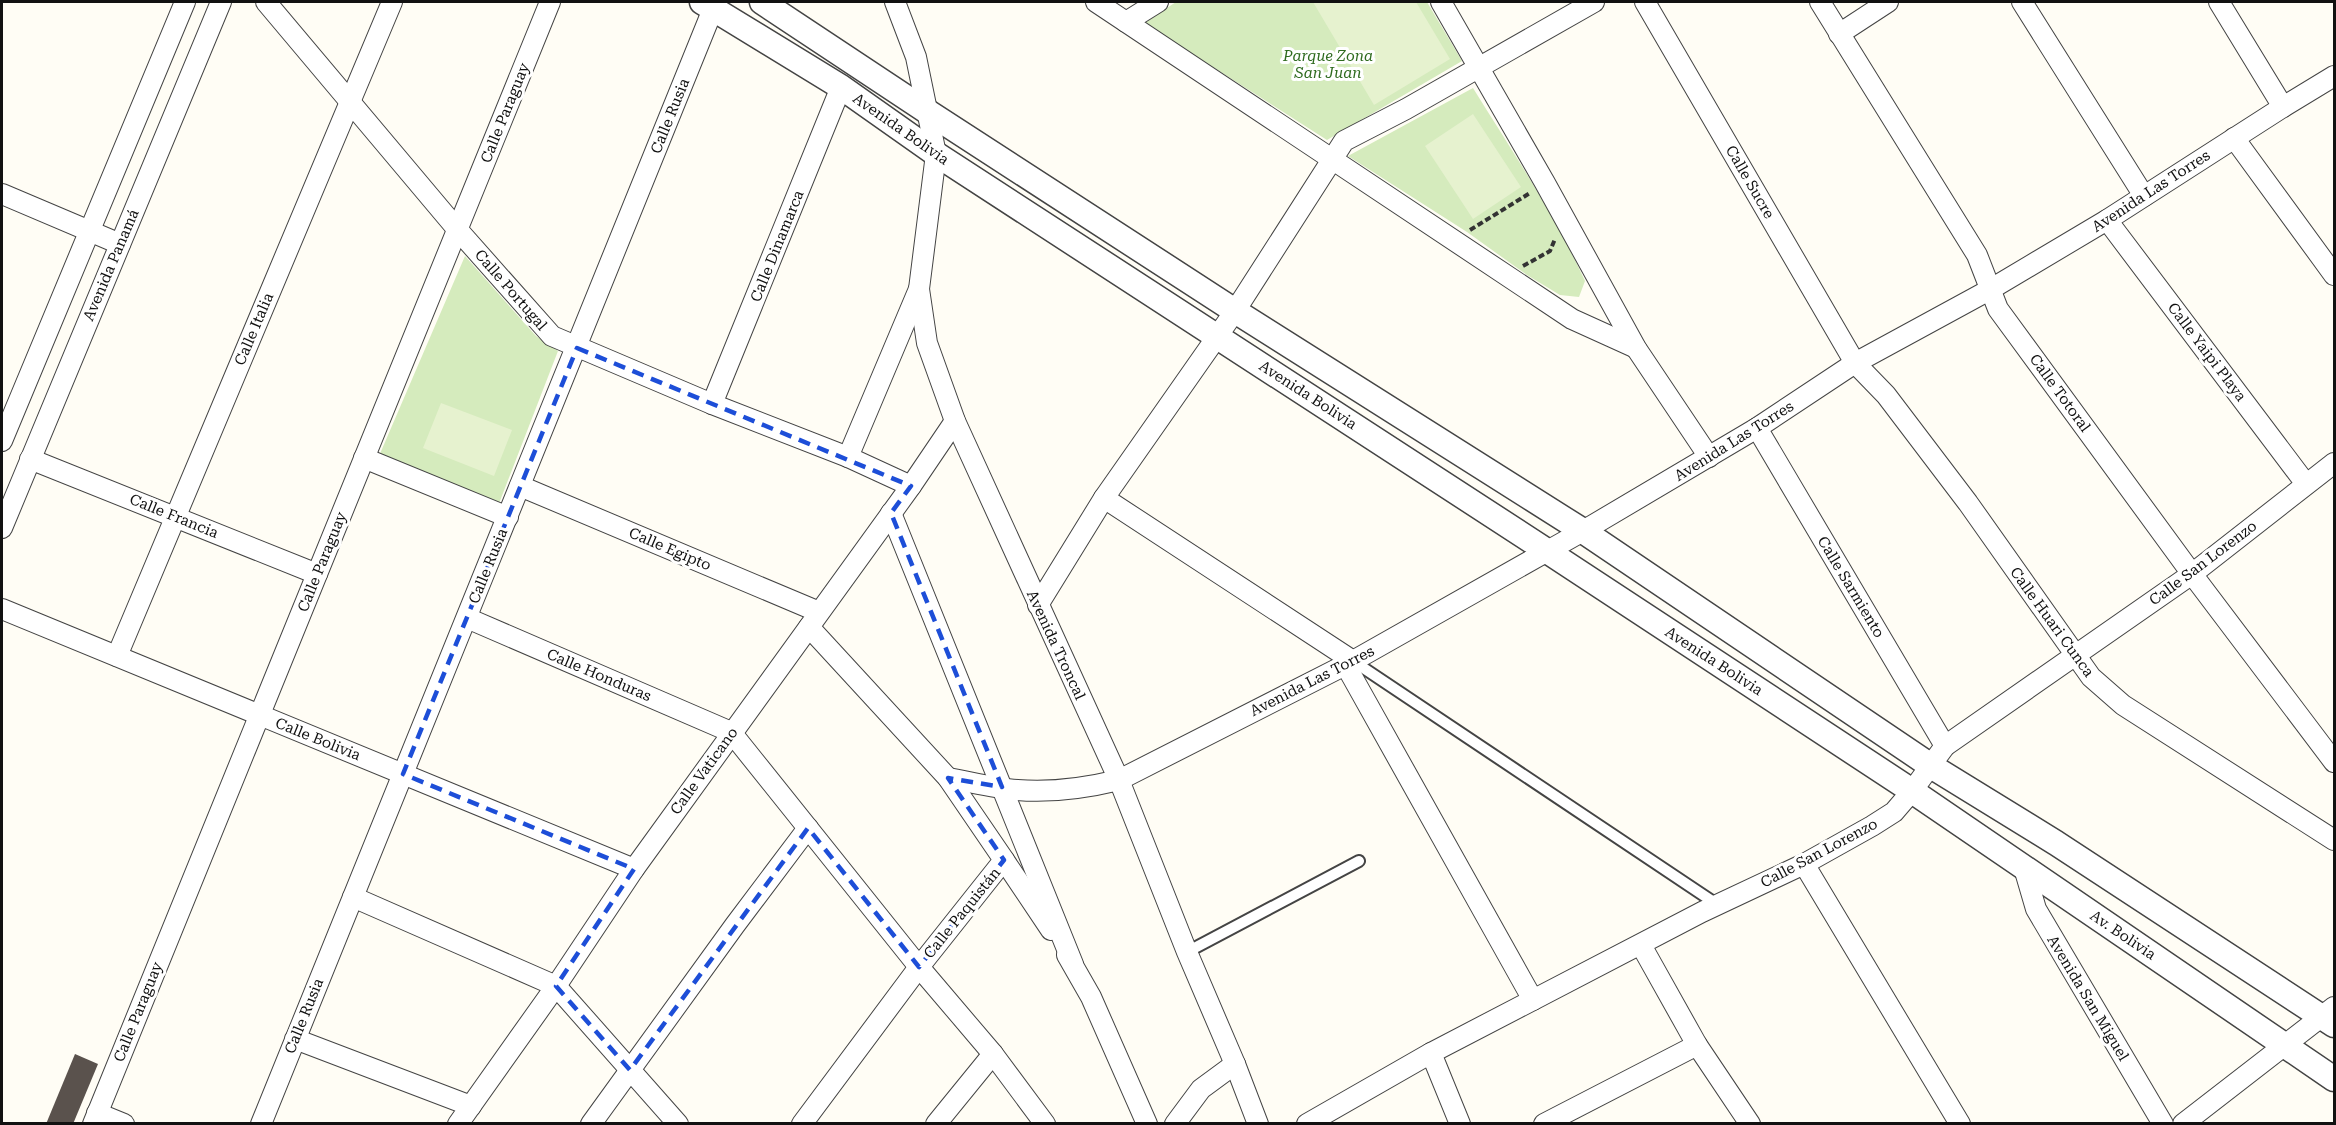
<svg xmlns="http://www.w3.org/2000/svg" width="2336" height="1125" viewBox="0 0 2336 1125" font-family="'Roboto Serif',serif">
<rect width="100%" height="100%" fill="#fffdf5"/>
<g fill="#d5ebbd">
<path d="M1176 2H1427L1462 61 1327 140 1144 23Z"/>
<path d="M1473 88C1512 151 1554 213 1585 281L1579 297 1560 295 1527 275 1467 232 1348 156Z"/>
<path d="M465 256 536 336 558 351 498 506 379 456Z"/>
</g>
<g fill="#e6f2cf">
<path d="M1313 2H1416L1450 59 1374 105Z"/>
<path d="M1473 114 1521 187 1473 219 1425 146Z"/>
<path d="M441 403 512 430 494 476 423 448Z"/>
</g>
<path fill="#5a524d" d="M75 1054 98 1064 73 1124H46Z"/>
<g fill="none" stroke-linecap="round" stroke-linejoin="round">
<defs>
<g id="service">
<path d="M1353 661 1718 905"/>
<path d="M1187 952 1359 861"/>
</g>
<g id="minor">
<path d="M266 2 457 229 552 336 712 404 848 457 911 486"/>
<path d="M895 2 916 57 936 154 919 289 927 343 955 421 1119 780 1187 952 1235 1064 1258 1124"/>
<path d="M1096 2 1572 319 1636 348"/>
<path d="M1441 2 1545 183 1636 348 1709 457"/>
<path d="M1645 2 1855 363 1886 395 1968 503 2091 677 2123 705 2334 840"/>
<path d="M1820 2 1977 255 1998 309 2192 574 2334 762"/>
<path d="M2022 2 2144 196"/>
<path d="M2219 2 2283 107"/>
<path d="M1126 22 1158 2"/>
<path d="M1839 34 1888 2"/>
<path d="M2234 138 2334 275"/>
<path d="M2 194 120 244"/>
<path d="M2107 220 2306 484"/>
<path d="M712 404 841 87"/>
<path d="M1757 428 1945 746"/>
<path d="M2 441 185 2"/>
<path d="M848 457 919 289"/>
<path d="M364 458 508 517"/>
<path d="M30 459 317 574"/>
<path d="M520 486 819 612"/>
<path d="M1104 498 1353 661"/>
<path d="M891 513 1073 964"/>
<path d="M2 528 221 2"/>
<path d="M1038 605 1104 498 1235 311 1344 141 1406 109 1594 2"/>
<path d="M2 609 634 869"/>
<path d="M467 618 731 732 919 967 993 1054 1045 1124"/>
<path d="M117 656 392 2"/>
<path d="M1345 664 1533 1000"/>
<path d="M948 778C971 782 994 788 1017 790 1052 793 1086 788 1119 780L1353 661 1583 531 1757 428 1855 363 1991 289 2107 220 2283 107 2334 76"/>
<path d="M1004 860 1051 930"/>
<path d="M1804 864 1960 1124"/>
<path d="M2024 868 2036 909 2163 1124"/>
<path d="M353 897 556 986 678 1124"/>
<path d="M1641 945 1697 1045 1750 1124"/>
<path d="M1067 955 1091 997 1147 1124"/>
<path d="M295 1039 471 1106"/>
<path d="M1431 1053 1460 1124"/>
<path d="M97 1113 124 1124"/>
<path d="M93 1124 550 2"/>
<path d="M261 1124 713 9"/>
<path d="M458 1124 556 986 634 869 911 486 955 421"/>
<path d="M591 1124 735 925 808 828"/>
<path d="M802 1124 919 967 1004 860 948 778 809 627"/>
<path d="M936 1124 993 1054"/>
<path d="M1175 1124 1201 1089 1235 1064"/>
<path d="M1307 1124 1431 1053 1702 912 1804 864 1872 826 1894 812 1912 791 1945 746 2192 574 2334 463"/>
<path d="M1544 1124 1697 1045"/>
<path d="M2183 1124 2334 1007"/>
</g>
<g id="tertiary">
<path d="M702 2 841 87 936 154 1547 551 1912 791 2334 1079"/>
<path d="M762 2 928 112 1235 311 1583 531 1931 766 2056 843 2334 1025"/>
</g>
</defs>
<use href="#service" stroke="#444" stroke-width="14"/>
<use href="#minor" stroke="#444" stroke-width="22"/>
<use href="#tertiary" stroke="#444" stroke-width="27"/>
<g stroke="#333" stroke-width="4" stroke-dasharray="6 3" stroke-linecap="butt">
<path d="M1470 230 1530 193"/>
<path d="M1523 266 1550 251 1555 239"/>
</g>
<use href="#service" stroke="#fff" stroke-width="10"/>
<use href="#minor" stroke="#fff" stroke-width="20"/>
<use href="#tertiary" stroke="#fff" stroke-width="24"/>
</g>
<path fill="none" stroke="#1d4ed8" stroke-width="4.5" stroke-dasharray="12 8" stroke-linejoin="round" d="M577 348 911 486 891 513 1002 787 948 778 1004 860 919 967 808 828 630 1070 556 986 634 869 403 774Z"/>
<g text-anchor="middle" stroke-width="6" stroke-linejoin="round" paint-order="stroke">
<g font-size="15" font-style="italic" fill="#2f6b1f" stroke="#fff">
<text x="1328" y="61">Parque Zona<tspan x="1328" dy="17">San Juan</tspan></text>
</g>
<g font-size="15" fill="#111" stroke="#fff">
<text transform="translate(505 113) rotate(-68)" y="5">Calle Paraguay</text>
<text transform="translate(670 116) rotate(-68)" y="5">Calle Rusia</text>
<text transform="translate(901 129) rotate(35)" y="5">Avenida Bolivia</text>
<text transform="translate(1750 182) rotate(60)" y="5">Calle Sucre</text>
<text transform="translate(2151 191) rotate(-33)" y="5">Avenida Las Torres</text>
<text transform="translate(777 246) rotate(-68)" y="5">Calle Dinamarca</text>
<text transform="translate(111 265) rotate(-67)" y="5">Avenida Panamá</text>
<text transform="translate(511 290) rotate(49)" y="5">Calle Portugal</text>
<text transform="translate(254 329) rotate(-67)" y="5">Calle Italia</text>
<text transform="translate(2207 352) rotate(53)" y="5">Calle Yaipi Playa</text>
<text transform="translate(2060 393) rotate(54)" y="5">Calle Totoral</text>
<text transform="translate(1308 395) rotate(33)" y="5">Avenida Bolivia</text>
<text transform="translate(1734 441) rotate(-32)" y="5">Avenida Las Torres</text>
<text transform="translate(174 516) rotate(22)" y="5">Calle Francia</text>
<text transform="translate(670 549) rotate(23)" y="5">Calle Egipto</text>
<text transform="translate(322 562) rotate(-68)" y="5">Calle Paraguay</text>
<text transform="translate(2203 563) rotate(-37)" y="5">Calle San Lorenzo</text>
<text transform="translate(488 566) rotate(-68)" y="5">Calle Rusia</text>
<text transform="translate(1851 587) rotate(59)" y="5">Calle Sarmiento</text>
<text transform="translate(2052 622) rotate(54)" y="5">Calle Huari Cunca</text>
<text transform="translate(1056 645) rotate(65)" y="5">Avenida Troncal</text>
<text transform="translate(1714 661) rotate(33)" y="5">Avenida Bolivia</text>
<text transform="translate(599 675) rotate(23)" y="5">Calle Honduras</text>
<text transform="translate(1312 681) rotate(-27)" y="5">Avenida Las Torres</text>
<text transform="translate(318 739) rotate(22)" y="5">Calle Bolivia</text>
<text transform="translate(704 771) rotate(-54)" y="5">Calle Vaticano</text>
<text transform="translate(1819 853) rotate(-28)" y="5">Calle San Lorenzo</text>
<text transform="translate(962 913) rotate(-51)" y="5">Calle Paquistán</text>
<text transform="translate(2123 935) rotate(34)" y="5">Av. Bolivia</text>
<text transform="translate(2088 998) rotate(59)" y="5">Avenida San Miguel</text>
<text transform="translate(138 1012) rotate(-68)" y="5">Calle Paraguay</text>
<text transform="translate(304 1016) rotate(-68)" y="5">Calle Rusia</text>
</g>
</g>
<rect width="2336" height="1125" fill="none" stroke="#111111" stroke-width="6"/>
</svg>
